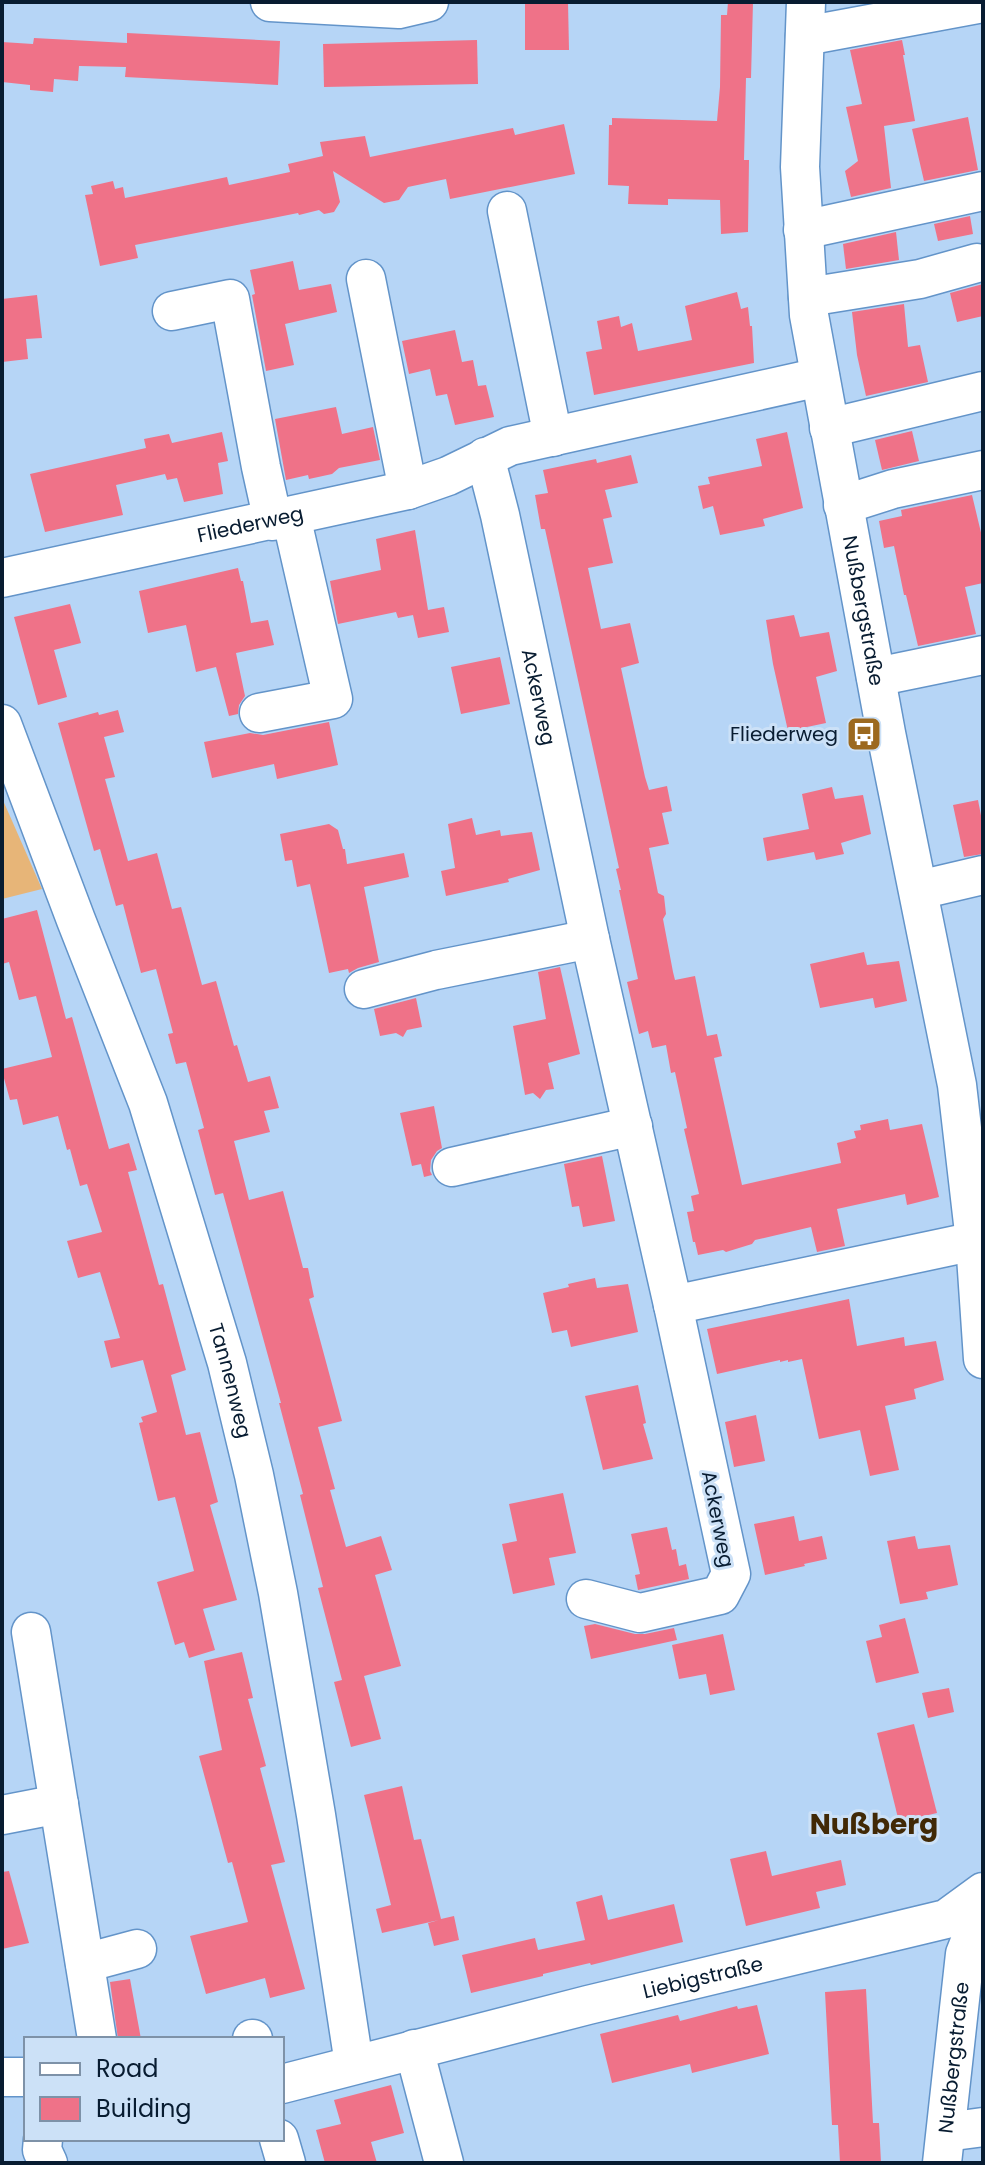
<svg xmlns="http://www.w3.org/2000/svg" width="985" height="2165" viewBox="0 0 985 2165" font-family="Poppins,sans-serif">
<rect width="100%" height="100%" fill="#b6d5f6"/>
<path fill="#e7b578" d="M2 798 42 889 2 899Z"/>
<g fill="#ef7288">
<path d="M525 2H568L569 50H525Z"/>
<path d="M728 2H753L751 78H746L744 160H749L748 232 721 234 720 200 668 199V205L628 204 629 186 608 185 609 125H612V118L717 121 720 87 721 15H727Z"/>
<path d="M127 33 280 41 278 85 125 77 126 67 79 66 78 81 54 79 53 92 30 90V85L2 82V42L33 44 34 38 127 43Z"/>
<path d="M477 40 478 84 324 87 323 44Z"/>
<path d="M902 40 905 55H903L915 121 884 126 891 188 851 197 845 171 858 161 846 107 862 104 850 50Z"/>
<path d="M968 117 978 170 924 181 912 129Z"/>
<path d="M564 124 575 174 450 199 446 179 408 187 399 200 384 203 333 171 340 202 334 212 324 214 319 210 299 215 298 213 135 245 138 258 100 266 85 195 93 194 91 186 113 181 115 189 123 187 125 198 227 177 229 185 290 172 288 164 323 156 320 142 365 136 370 157 513 128 515 135Z"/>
<path d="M970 216 973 234 938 241 934 224Z"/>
<path d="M896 232 899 260 846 269 843 244Z"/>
<path d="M293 261 299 290 331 284 337 312 285 324 294 365 266 371 252 295 255 294 250 270Z"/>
<path d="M983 284V316L957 322 950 293Z"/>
<path d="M737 292 741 309 748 307 750 326H752L754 363 594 395 586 352 602 349 597 321 619 316 621 327 632 323 638 351 692 340 685 306Z"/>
<path d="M37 295 42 338 26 339 28 359 2 362V299Z"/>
<path d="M904 304 908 347 920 345 928 382 866 396 857 355 852 312Z"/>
<path d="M455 330 462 362 473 360 478 386 486 385 494 417 455 425 447 394 436 396 430 369 409 374 402 341Z"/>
<path d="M336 407 342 434 373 427 380 460 339 468 332 474 309 479 308 475 286 480 275 419Z"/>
<path d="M912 431 919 461 882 470 875 440Z"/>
<path d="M222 432 228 461 218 463 223 494 184 502 177 478 167 480 165 474 116 485 123 515 45 532 30 474 146 448 144 439 169 434 172 443Z"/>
<path d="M787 432 803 508 763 519 765 526 720 535 713 506 703 509 698 486 710 484 708 477 762 466 756 439Z"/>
<path d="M631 455 638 483 605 490 612 517 603 519 613 563 588 568 601 629 630 623 639 663 621 668 645 777 649 790 667 786 672 811 662 813 669 844 649 848 658 893 664 896 666 914 663 919 673 972 675 980 695 976 707 1036 717 1034 722 1056 714 1058 742 1185 841 1163 837 1143 856 1138 854 1131 861 1130 860 1125 888 1119 890 1130 922 1124 939 1197 907 1205 905 1194 837 1209 845 1246 817 1252 811 1227 755 1240 752 1244 726 1252 723 1250 698 1255 695 1242H693L687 1212 694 1211 691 1196 699 1194 684 1129 687 1128 675 1072 671 1073 666 1045 652 1048 648 1031 639 1034 627 982 638 979 619 890H621L616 869 619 868 545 529H541L535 495 548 493 543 470 596 459 597 463Z"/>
<path d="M972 495 983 541V583L965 587 976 634 918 646 906 595H904L894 546 884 548 879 521 902 516 901 510Z"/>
<path d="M415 530 428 610 444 607 449 632 418 638 413 615 398 618 396 612 338 624 330 581 381 570 376 539Z"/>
<path d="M238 568 241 581H243L251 623 268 620 274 645 236 653 245 696 239 705 238 714 229 716 216 667 196 672 186 625 148 633 139 591Z"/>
<path d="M70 604 81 643 54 650 67 697 38 705 14 617Z"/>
<path d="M794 615 800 637 829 632 837 671 816 677 826 723 788 731 773 664 766 620Z"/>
<path d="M500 657 510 704 461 714 451 667Z"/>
<path d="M118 710 124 732 104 737 115 777 105 779 128 861 157 853 172 909 181 907 202 985 216 981 234 1046 237 1045 248 1082 270 1076 275 1094 279 1108 264 1111 270 1132 234 1141 249 1200 283 1191 303 1268H308L314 1297 309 1299 342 1421 318 1427 335 1489 330 1490 346 1547 381 1536 392 1570 375 1575 401 1666 364 1676 381 1739 351 1747 334 1682 342 1680 318 1588 323 1587 300 1495 303 1494 279 1403H281L223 1193 215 1195 198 1130 204 1128 186 1062 176 1064 168 1034 173 1033 156 969 141 973 123 904 116 906 100 849 94 851 58 723 98 712 99 715Z"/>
<path d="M329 722 338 765 277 779 274 764 212 778 204 742 250 733 263 735Z"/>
<path d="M832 787 835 799 863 795 871 834 841 843 844 854 816 860 814 852 767 861 763 838 809 829 802 794Z"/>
<path d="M978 800 983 826V854L964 857 953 805Z"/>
<path d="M472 818 476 835 500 830 501 836 532 832 540 870 508 879 509 882 446 896 441 871 455 868 448 824Z"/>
<path d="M329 824 338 830 343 849H345L347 864 404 853 409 877 364 887 379 962 358 968 349 973 348 969 329 973 310 884 297 887 292 860 285 861 280 834Z"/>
<path d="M37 910 66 1019 72 1017 109 1149 129 1143 137 1170 128 1172 159 1285 163 1284 186 1370 171 1375 186 1435 200 1432 218 1502 210 1505 237 1600 203 1609 215 1650 189 1658 184 1642 175 1645 157 1582 194 1571 175 1497 158 1501 139 1423 143 1422 141 1417 157 1412 143 1360 111 1368 104 1341 120 1338 100 1272 78 1278 67 1241 102 1232 87 1184 80 1186 70 1149 67 1150 58 1116 23 1125 17 1099 10 1100 2 1071V1069L52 1057 36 996 19 1000 9 962 2 964V919Z"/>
<path d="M864 952 867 965 899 961 907 1001 875 1008 873 998 820 1008 810 964Z"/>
<path d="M560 967 580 1054 548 1063 554 1089 546 1090 540 1099 533 1093 525 1095 513 1026 546 1019 538 972Z"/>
<path d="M416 998 422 1027 407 1030 403 1037 396 1033 380 1036 374 1009Z"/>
<path d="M434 1106 442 1148 437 1151 431 1160 430 1171 432 1175 424 1177 421 1164 412 1166 400 1113Z"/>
<path d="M602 1156 615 1221 583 1227 579 1206 572 1207 564 1164Z"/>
<path d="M595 1278 597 1288 628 1284 638 1332 571 1347 567 1330 552 1333 543 1293 569 1287 568 1284Z"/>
<path d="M849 1299 857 1346 904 1337 905 1346 936 1341 944 1380 914 1389 916 1399 885 1406 899 1470 870 1476 860 1430 819 1439 802 1359 788 1362V1360L780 1362V1360L717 1374 707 1329Z"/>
<path d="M638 1385 646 1423 643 1424 653 1459 603 1470 585 1396Z"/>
<path d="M756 1415 765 1461 734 1467 725 1422Z"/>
<path d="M563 1493 576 1553 549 1558 555 1585 513 1594 502 1544 517 1541 509 1504Z"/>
<path d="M794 1516 799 1541 822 1536 827 1559 804 1564 805 1566 765 1575 754 1524Z"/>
<path d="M667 1527 672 1550 676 1549 679 1566 686 1564 689 1579 638 1590 635 1575 640 1574 631 1534Z"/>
<path d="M915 1536 918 1549 950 1545 958 1585 926 1592 928 1599 900 1604 887 1541Z"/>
<path d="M905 1618 919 1673 876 1683 866 1641 882 1637 879 1625Z"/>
<path d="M595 1624 635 1634H645L674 1628 677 1640 591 1659 584 1626Z"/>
<path d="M723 1634 735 1690 710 1695 706 1674 679 1679 672 1645Z"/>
<path d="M242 1652 253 1698 248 1699 266 1766 260 1768 285 1862 271 1865 305 1989 270 1998 265 1978 206 1994 190 1936 248 1922 232 1862 228 1863 199 1756 222 1750 204 1661Z"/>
<path d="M949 1688 954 1712 928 1718 922 1693Z"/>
<path d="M914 1724 937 1813 899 1822 877 1733Z"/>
<path d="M402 1786 414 1840 421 1839 441 1919 454 1916 459 1940 434 1946 428 1923 439 1920 382 1933 376 1909 391 1905 364 1795Z"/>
<path d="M766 1851 772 1876 841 1860 846 1885 816 1892 820 1908 746 1926 730 1859Z"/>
<path d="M9 1871 29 1943 2 1949V1872Z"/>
<path d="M602 1895 608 1920 674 1904 683 1942 591 1965 590 1963 543 1974V1976L471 1993 462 1955 535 1938 538 1950 585 1940 576 1902Z"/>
<path d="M130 1979 141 2039H118L110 1982Z"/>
<path d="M866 1989 873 2123H879L881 2163H840L838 2125H832L825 1992Z"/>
<path d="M757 2005 769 2054 692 2073 690 2064 612 2083 600 2034 678 2015 680 2021 737 2006 738 2009Z"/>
<path d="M391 2085 404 2133 371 2142 377 2163H325L316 2130 341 2124 334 2100Z"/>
</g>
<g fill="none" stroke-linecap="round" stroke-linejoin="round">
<defs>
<g id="minor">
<path d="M270 2 399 9 429 2"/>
<path id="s1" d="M806 2 800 167 809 315 886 733 957 1085 975 1241 983 1359"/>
<path d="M805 36 983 3"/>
<path d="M507 211 553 437"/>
<path d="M803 230 983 191"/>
<path d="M366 279 408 490"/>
<path d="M808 297 920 279 977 263"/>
<path d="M172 311 230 299 261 467 273 521"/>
<path d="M829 428 983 391"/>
<path id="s2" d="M485 457 500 515 590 939 673 1305 975 1241"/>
<path d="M843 505 893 489 983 470"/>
<path id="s3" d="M2 578 408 490 448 476 510 446 820 377"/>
<path d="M876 677 983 655"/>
<path d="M259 713 333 699 291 516"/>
<path id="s4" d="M2 724 76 920 148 1103 227 1363 254 1475 278 1593 316 1815 354 2064"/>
<path d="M919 890 983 875"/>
<path d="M364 989 436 970 590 939"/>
<path d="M452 1167 633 1126"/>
<path d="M586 1599 640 1613 720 1595 731 1574 673 1305"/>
<path d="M31 1632 97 2039"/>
<path d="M2 1815 59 1804"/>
<path d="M85 1963 137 1949"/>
<path d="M252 2039H253"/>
<path d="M414 2049 444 2163"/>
<path d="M2 2077H26"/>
<path id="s5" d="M282 2084 588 2005 946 1919 983 1892"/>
<path d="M946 2132 983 2127"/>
<path d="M43 2139 42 2150 48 2163"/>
<path d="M279 2139 286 2163"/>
<path id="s6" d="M942 2163 965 1954 983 1908"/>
</g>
</defs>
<use href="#minor" stroke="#6394c9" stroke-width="41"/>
<use href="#minor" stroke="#fff" stroke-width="38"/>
</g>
<defs>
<symbol id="bus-square" viewBox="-11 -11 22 22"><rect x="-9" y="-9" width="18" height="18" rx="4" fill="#9c691f" stroke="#cce1f7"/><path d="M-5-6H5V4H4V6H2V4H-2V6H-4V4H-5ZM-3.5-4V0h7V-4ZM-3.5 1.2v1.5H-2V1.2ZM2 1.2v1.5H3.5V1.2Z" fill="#fff"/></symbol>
</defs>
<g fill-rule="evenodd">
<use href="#bus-square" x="844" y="714" width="40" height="40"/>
</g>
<g text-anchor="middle" stroke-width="6" stroke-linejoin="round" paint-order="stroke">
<g font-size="20" fill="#081c31" stroke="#cce1f7">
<text dy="7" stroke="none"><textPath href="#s3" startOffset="254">Fliederweg</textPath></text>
<text dy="7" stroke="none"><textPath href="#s1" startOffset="614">Nußbergstraße</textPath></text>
<text dy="7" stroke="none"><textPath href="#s2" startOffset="246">Ackerweg</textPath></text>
<text dy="7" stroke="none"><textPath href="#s4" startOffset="696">Tannenweg</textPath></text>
<text transform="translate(718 1519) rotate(79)" y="7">Ackerweg</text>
<text dy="7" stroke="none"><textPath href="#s5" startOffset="434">Liebigstraße</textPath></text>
<text dy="7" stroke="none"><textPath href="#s6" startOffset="106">Nußbergstraße</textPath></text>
</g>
<g font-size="20" fill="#081c31" stroke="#cce1f7" text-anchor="end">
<text x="838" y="741">Fliederweg</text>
</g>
<g font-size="28" font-weight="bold" fill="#412906" stroke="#cce1f7">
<text x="874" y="1834">Nußberg</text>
</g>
</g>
<rect width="985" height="2165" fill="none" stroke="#081c31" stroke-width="8"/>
<rect x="24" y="2037" width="260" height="104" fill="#cce1f7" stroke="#7e92a8" stroke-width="2"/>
<rect x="40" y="2063" width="40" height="12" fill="#ffffff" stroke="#7e92a8" stroke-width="2"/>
<text x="96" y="2077" font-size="24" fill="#081c31">Road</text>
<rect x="40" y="2097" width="40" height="24" fill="#ef7288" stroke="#7e92a8" stroke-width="2"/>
<text x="96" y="2117" font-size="24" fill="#081c31">Building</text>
</svg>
